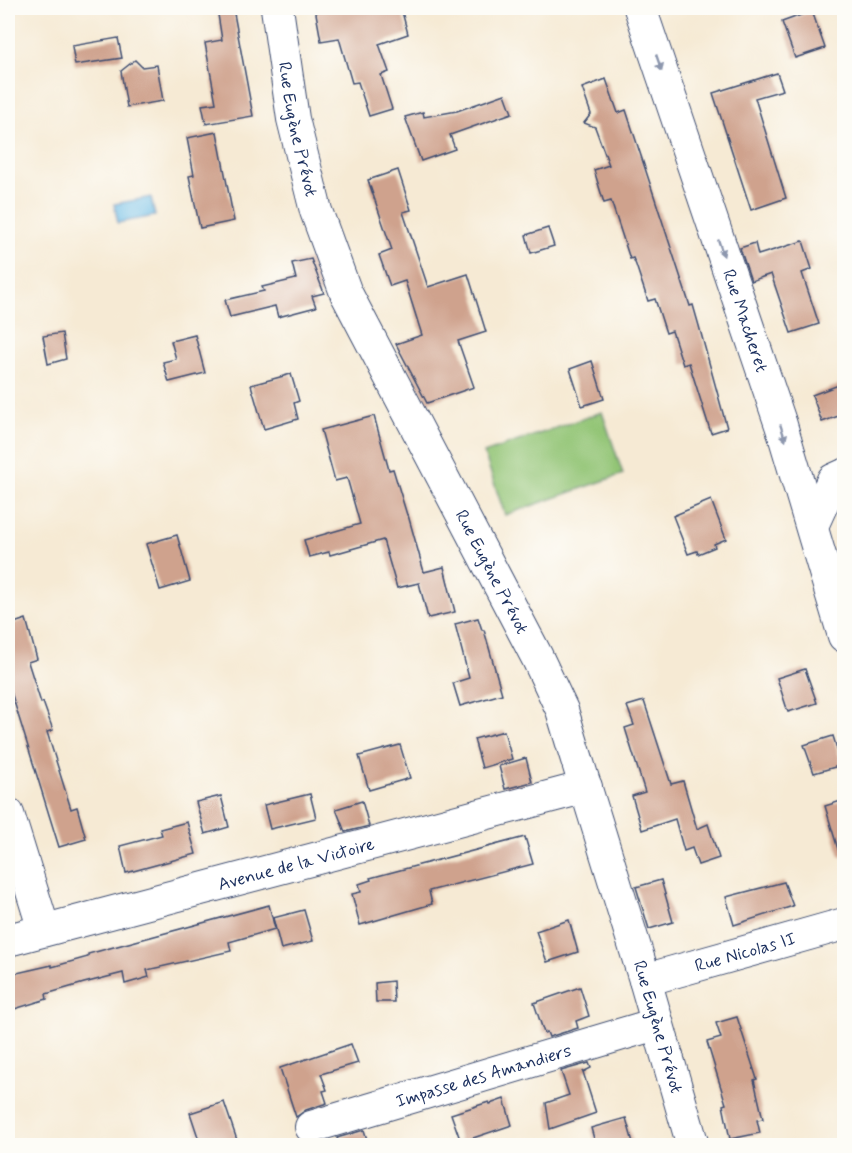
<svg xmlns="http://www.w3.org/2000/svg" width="852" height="1153" viewBox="0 0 852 1153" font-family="Mynerve,sans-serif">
<rect width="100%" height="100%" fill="#fdfcf7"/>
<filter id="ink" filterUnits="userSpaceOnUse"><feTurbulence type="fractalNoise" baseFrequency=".0167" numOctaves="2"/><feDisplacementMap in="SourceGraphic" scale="12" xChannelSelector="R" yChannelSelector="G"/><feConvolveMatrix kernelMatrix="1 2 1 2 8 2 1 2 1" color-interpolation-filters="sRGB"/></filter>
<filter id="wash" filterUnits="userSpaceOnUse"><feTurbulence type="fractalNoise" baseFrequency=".008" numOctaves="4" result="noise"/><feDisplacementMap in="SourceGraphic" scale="24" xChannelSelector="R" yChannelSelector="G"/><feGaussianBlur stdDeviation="1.35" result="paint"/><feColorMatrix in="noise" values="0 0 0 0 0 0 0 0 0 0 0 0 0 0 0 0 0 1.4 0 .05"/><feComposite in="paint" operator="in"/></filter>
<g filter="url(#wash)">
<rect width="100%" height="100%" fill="#f6ead4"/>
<path fill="#92c474" stroke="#567a69" stroke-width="1.5" d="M602 412 623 474 505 515 484 453Z"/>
<path fill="#6bbbe6" stroke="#4375a2" stroke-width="1.5" d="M151 197 155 216 118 223 114 204Z"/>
<g id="blocks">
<g fill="#cfa28d">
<path d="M217 8H233L253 116 206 124 202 105 216 103 205 43 222 40Z"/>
<path d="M315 8H401L408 34 379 44 389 72 381 75 392 109 369 116 358 82 352 83 339 38 321 41Z"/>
<path d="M812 11 825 48 795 58 782 22Z"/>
<path d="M118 38 122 58 75 65 72 46Z"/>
<path d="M135 60 142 67 157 65 163 101 127 107 121 71Z"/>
<path d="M777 73 783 90 755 98 786 198 751 210 713 93Z"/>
<path d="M606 79 618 113 626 110 690 306 693 305 699 326 727 428 711 433 689 363 683 365 672 331 666 333 655 299 648 301 636 265 633 258 630 259 611 201 604 203 594 170 609 165 595 127 584 123 591 114 582 88Z"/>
<path d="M505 94 512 113 450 135 455 149 421 161 405 117 423 112 424 117 457 111Z"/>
<path d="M217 132 234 221 200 228 189 176 194 175 187 138Z"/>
<path d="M398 170 411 210 403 212 428 287 468 274 486 332 458 341 474 387 427 403 396 344 422 335 405 281 390 286 379 255 392 250 368 180Z"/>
<path d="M548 228 554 246 531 253 526 235Z"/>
<path d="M803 241 812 269 802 273 819 324 791 333 771 274 751 281 740 248 755 243 758 255Z"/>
<path d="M311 259 324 293 312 296 316 307 278 317 275 306 230 317 225 300 264 291 262 287 296 279 292 263Z"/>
<path d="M62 333 66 359 48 364 43 336Z"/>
<path d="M195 335 205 373 169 382 163 362 176 359 171 341Z"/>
<path d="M592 361 604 399 582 406 570 369Z"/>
<path d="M291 374 299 401 294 403 298 419 264 429 251 385Z"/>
<path d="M844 383V414L822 422 812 395Z"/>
<path d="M374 416 389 470 393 469 407 515H408L424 572 444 567 455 612 428 618 419 583 397 588 383 540 330 555 329 552 309 557 304 540 360 524 347 478 335 481 321 430Z"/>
<path d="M711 500 726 539 714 544 715 547 698 554 697 551 688 554 673 516Z"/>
<path d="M177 535 190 581 160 590 146 544Z"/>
<path d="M478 618 482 630H484L502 694 460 706 453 683 469 678 455 624Z"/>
<path d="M26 619 37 659 28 662 41 703 43 702 53 730 47 732 71 809 77 807 86 839 59 847 8 682V625Z"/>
<path d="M805 669 817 703 788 712 777 678Z"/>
<path d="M644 701 671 784 683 781 697 829 708 824 719 858 698 865 692 848 684 851 675 819 642 830 632 796 645 792 625 728 634 725 627 706Z"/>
<path d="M504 731 512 759 482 768 474 739Z"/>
<path d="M833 736 842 765 814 773 804 745Z"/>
<path d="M400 745 410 778 369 790 359 756Z"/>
<path d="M526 758 532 782 505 789 499 766Z"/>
<path d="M310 794 316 818 270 829 264 805Z"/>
<path d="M221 796 229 827 205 834 196 802Z"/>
<path d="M844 800V856H840L825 806Z"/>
<path d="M362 801 369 826 345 832 336 809Z"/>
<path d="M187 822 196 854 126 873 120 846 162 835 160 829Z"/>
<path d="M525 837 533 864 429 891 432 904 360 925 352 894 361 892 359 884 371 880 370 878Z"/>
<path d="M661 880 673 922 649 929 636 887Z"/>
<path d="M784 882 793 906 734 925 726 897Z"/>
<path d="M269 905 275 929 229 942 231 951 147 970 149 977 125 984 123 973 84 983 46 994 47 999 8 1011V975L52 965V967L88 957V954L110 948Z"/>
<path d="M304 910 313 941 281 949 273 918Z"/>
<path d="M569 920 578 952 547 962 536 931Z"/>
<path d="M393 981 394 1002H376L375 983Z"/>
<path d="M580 987 589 1016 576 1021 578 1028 549 1037 547 1032 544 1033 534 1003Z"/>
<path d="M737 1017 757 1079 754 1080 763 1119 757 1120 760 1133 730 1139 723 1105 726 1104 707 1042 721 1038 716 1023Z"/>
<path d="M351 1044 358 1063 321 1074 327 1090 323 1091 327 1103 306 1110 296 1117 280 1068Z"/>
<path d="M589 1063 591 1068 583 1072 596 1113 550 1129 546 1103 569 1095 561 1071Z"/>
<path d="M504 1099 512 1125 461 1142 451 1114 489 1102 490 1104Z"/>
<path d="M224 1102 239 1146H201L190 1113Z"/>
<path d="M626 1118 634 1146H596L591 1128Z"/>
<path d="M364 1130 369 1146H340L337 1138Z"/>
</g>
</g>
</g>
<g filter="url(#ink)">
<use href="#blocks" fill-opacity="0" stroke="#3c4b70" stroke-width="1.5"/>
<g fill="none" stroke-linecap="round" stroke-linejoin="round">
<defs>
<g id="minor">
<path id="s1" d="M277 8 293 119 316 211 346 293 537 657 562 710 574 750 645 980 693 1146"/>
<path id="s2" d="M640 8 781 425 844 636"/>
<path d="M812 526 833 480 844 475"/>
<path d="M8 814 44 930"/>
<path id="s3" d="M8 940 586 787"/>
<path id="s4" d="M645 980 844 924"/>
<path id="s5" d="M311 1127 656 1024"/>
</g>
</defs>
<use href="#minor" stroke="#3c4b70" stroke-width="34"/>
<use href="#minor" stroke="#fff" stroke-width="32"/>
</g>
<defs><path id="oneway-solid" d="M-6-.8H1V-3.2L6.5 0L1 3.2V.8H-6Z" transform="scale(1.5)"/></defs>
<g fill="#8d97ae">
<use href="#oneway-solid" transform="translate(659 63) rotate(71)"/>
<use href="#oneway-solid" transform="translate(721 248) rotate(71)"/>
<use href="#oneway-solid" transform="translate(783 433) rotate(72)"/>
</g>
</g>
<g text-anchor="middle" stroke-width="6" stroke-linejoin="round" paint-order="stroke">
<g font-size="18" fill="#1b2f5e" stroke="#fdfcf7">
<text dy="6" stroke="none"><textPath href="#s1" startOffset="123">Rue Eugène Prévot</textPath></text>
<text dy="6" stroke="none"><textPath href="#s2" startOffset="330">Rue Macheret</textPath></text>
<text dy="6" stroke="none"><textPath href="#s1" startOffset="609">Rue Eugène Prévot</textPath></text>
<text dy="6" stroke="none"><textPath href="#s3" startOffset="298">Avenue de la Victoire</textPath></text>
<text dy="6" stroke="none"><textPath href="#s4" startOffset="104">Rue Nicolas II</textPath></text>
<text dy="6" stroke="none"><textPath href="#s1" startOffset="1095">Rue Eugène Prévot</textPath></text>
<text dy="6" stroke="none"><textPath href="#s5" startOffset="180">Impasse des Amandiers</textPath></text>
</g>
</g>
<rect width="852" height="1153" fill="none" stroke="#fdfcf7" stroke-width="30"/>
</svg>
